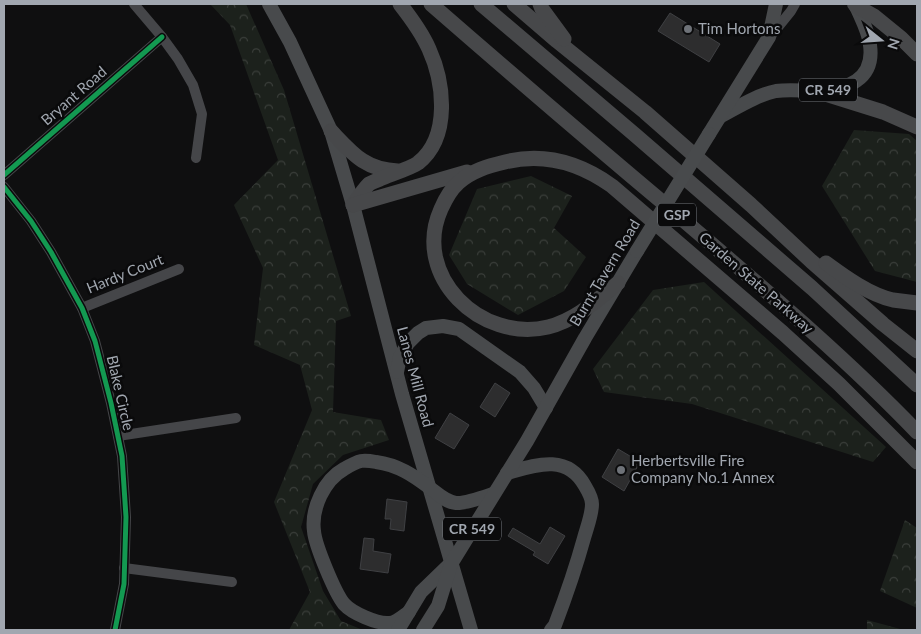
<svg xmlns="http://www.w3.org/2000/svg" width="921" height="634" viewBox="0 0 921 634" font-family="Lato,sans-serif">
<defs>
<pattern id="forest-crowns" width="20" height="18" patternUnits="userSpaceOnUse" patternTransform="scale(1.25)"><rect width="20" height="18" fill="#1c211c"/><path d="M2 6a3 3 0 1 1 6 0M12 15a3 3 0 1 1 6 0" fill="none" stroke="#3a3e3a"/></pattern>
</defs>
<rect width="100%" height="100%" fill="#0f0f10"/>
<g fill="url(#forest-crowns)">
<path d="M210 4H246L284 90 351 316 336 321 333 412 381 420 389 440 343 455 313 484 301 527 323 591 341 621 363 630H289L310 592 274 502 312 410 300 365 254 345 263 268 234 205 278 160 230 25Z"/>
<path d="M854 130 909 134 917 141V282L875 271 822 186Z"/>
<path d="M531 176 572 196 554 228 586 257 564 291 518 315 467 284 449 255 477 189Z"/>
<path d="M704 282 886 447 873 462 692 404 604 392 593 369 653 290Z"/>
<path d="M905 520 917 528V608L880 591Z"/>
<path d="M867 620 904 630H867Z"/>
</g>
<g fill="#2d2d2e" stroke="#3f4043">
<path d="M670 13 720 44 709 62 658 31Z"/>
<path d="M495 383 510 393 495 417 480 407Z"/>
<path d="M450 413 469 425 454 449 435 438Z"/>
<path d="M618 449 640 462 624 491 602 477Z"/>
<path d="M387 499 407 502 404 531 390 529 391 519H385Z"/>
<path d="M550 527 565 536 548 564 533 555 535 552 508 536 513 528 540 544Z"/>
<path d="M364 538 374 539 373 551 391 554 388 573 360 569Z"/>
</g>
<g fill="none" stroke-linecap="round" stroke-linejoin="round">
<g stroke="#454649" stroke-width="10">
<path d="M134 4 162 37 178 59 193 85 202 114 196 158"/>
<path d="M770 37 791 11 795 4"/>
<path d="M4 175 162 37"/>
<path d="M4 187 31 221 51 252 82 308 95 341 111 403 122 456 126 517 124 584 115 630"/>
<path d="M82 308 179 269"/>
<path d="M118 436 236 418"/>
<path d="M124 568 232 582"/>
</g>
<g stroke="#484a4c" stroke-width="14">
<path d="M269 4 290 42 331 131 353 205 402 394 471 630"/>
<path d="M721 116C738 107 757 95 776 91 790 89 804 91 818 91 846 90 875 80 870 45 869 32 861 18 856 6L854 4"/>
<path d="M709 134 769 37 776 4"/>
<path d="M397 372 400 357 408 343 418 333 426 328 443 326 459 329 520 372 534 388 546 408"/>
<path d="M507 473C535 465 567 453 585 486 588 491 592 498 592 504 592 515 587 527 584 538 576 567 566 596 555 625L551 630"/>
<path d="M409 612C403 616 396 623 389 623 377 624 352 613 344 604 335 593 315 545 314 531 311 509 324 480 344 469 349 466 356 462 361 461 366 460 371 461 376 462 398 465 413 475 430 488 438 494 446 502 456 503 464 504 484 497 493 494"/>
<path d="M398 630 421 592 450 564"/>
<path d="M423 630 438 606 451 564 527 441 585 338 637 251"/>
</g>
<g stroke="#47484a" stroke-width="15">
<path d="M431 4C509 72 587 139 667 206 752 279 839 351 917 432"/>
<path d="M481 4 634 134 812 288 917 385"/>
<path d="M514 4 557 41 645 112 751 205 811 261 883 324 917 351"/>
<path d="M540 4 542 9 564 39"/>
<path d="M856 6 874 16 901 38 917 54"/>
<path d="M816 91 883 112 917 127"/>
<path d="M331 131C352 153 365 170 398 171"/>
<path d="M353 205C358 198 363 190 369 184 372 182 376 181 380 179 389 175 411 168 418 163 451 137 444 82 429 49 422 33 411 18 400 4"/>
<path d="M353 205 467 172"/>
<path d="M826 263C845 277 870 295 893 300 901 301 909 302 917 303"/>
<path d="M618 283C597 300 576 320 548 327 481 343 411 276 441 209 445 200 450 190 458 183 471 171 488 166 505 162 545 152 580 163 612 186L783 333 839 384 917 462"/>
</g>
<path stroke="#484a4c" stroke-width="14" d="M637 251 709 134"/>
<defs>
<g id="cycleway">
<path d="M4 175 162 37"/>
<path d="M4 187 31 221 51 252 82 308 95 341 111 403 122 456 126 517 124 584 115 630"/>
</g>
</defs>
<use href="#cycleway" stroke="#0a0a0b" stroke-width="8"/>
<use href="#cycleway" stroke="#139951" stroke-width="5"/>
</g>
<g fill="#6e7278" stroke="#0a0a0b" stroke-width="2">
<circle cx="688" cy="29" r="5"/>
<circle cx="621" cy="470" r="5"/>
</g>
<g text-anchor="middle" stroke-width="5" stroke-linejoin="round" paint-order="stroke">
<g fill="#0a0a0b" stroke="#74787e" stroke-width="1">
<rect x="799" y="78.5" width="58" height="23" rx="4"/>
<rect x="658" y="203.5" width="38" height="23" rx="4"/>
<rect x="443" y="517.5" width="58" height="23" rx="4"/>
</g>
<g font-size="14" font-weight="bold" fill="#a1a7b0">
<text x="828" y="95">CR 549</text>
<text x="677" y="220">GSP</text>
<text x="472" y="534">CR 549</text>
</g>
<g font-size="15" fill="#a1a7b0" stroke="#0a0a0b" text-anchor="start">
<text x="698" y="34">Tim Hortons</text>
<text x="631" y="466">Herbertsville Fire<tspan x="631" dy="17">Company No.1 Annex</tspan></text>
</g>
<g font-size="15" fill="#a1a7b0" stroke="#0a0a0b">
<text transform="translate(74 96) rotate(-41)" y="5">Bryant Road</text>
<text transform="translate(605 273) rotate(-59)" y="5">Burnt Tavern Road</text>
<text transform="translate(125 274) rotate(-22)" y="5">Hardy Court</text>
<text transform="translate(756 283) rotate(41)" y="5">Garden State Parkway</text>
<text transform="translate(415 377) rotate(75)" y="5">Lanes Mill Road</text>
<text transform="translate(120 393) rotate(77)" y="5">Blake Circle</text>
</g>
</g>
<rect width="921" height="634" fill="none" stroke="#a1a7b0" stroke-width="10"/>
<g transform="translate(881 40) rotate(107)" stroke="#0a0a0b" stroke-width="4" paint-order="stroke">
<path d="M0-4L9 19L0 12L-9 19Z" fill="#a1a7b0"/>
<text y="-8" font-size="14" font-weight="bold" text-anchor="middle" fill="#a1a7b0">N</text>
</g>
</svg>
